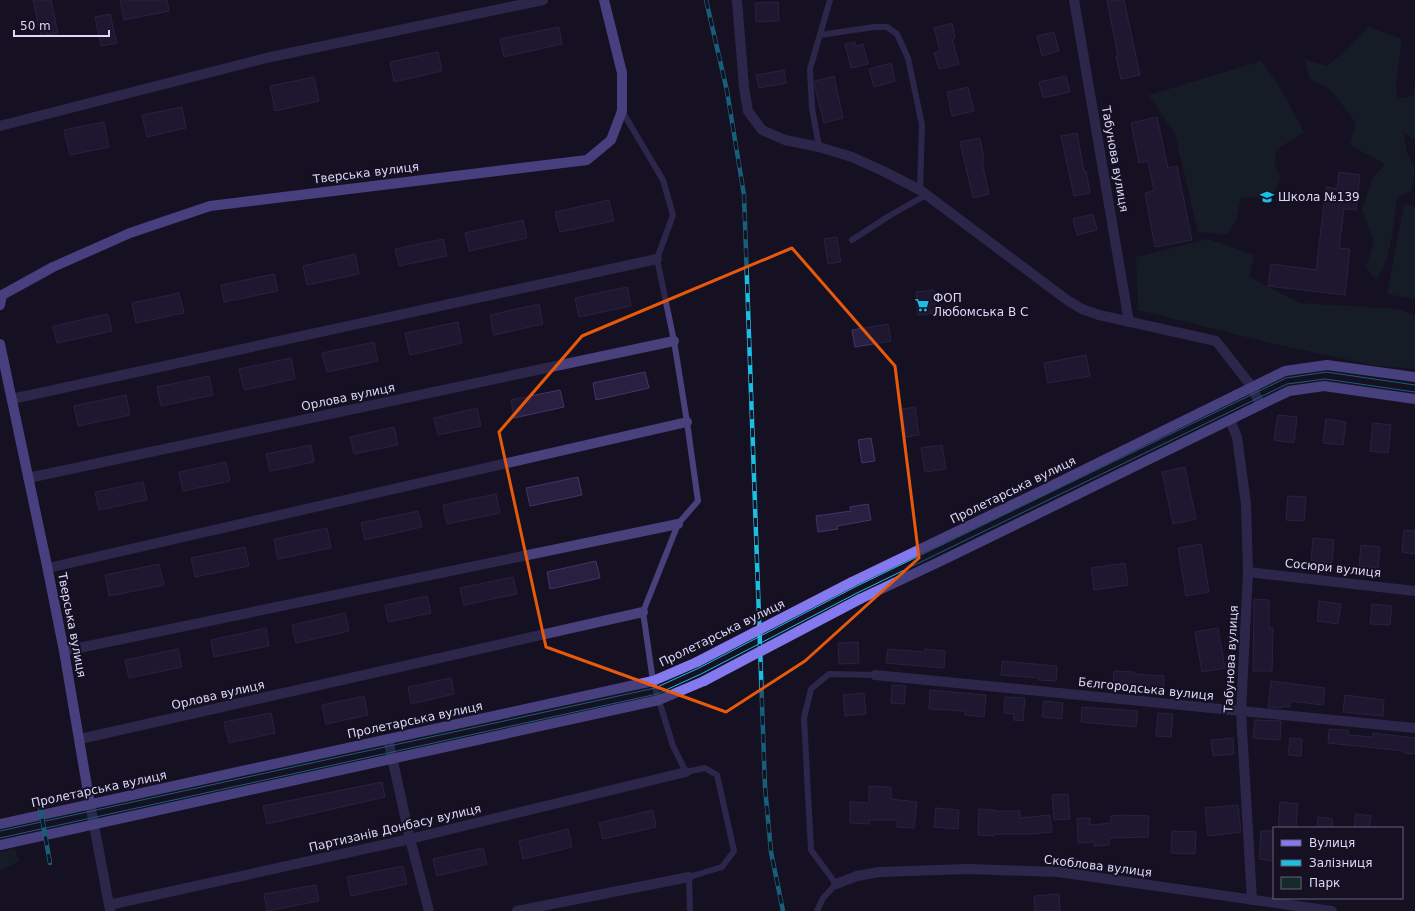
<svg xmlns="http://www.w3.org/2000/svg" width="1415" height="911" viewBox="0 0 1415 911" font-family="'DejaVu Sans',sans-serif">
<rect width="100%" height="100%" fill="#151122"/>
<g fill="#142a2b">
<path d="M1368 27 1402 39 1396 82 1397 99 1413 96 1415 82V140L1403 132 1407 152 1415 170 1411 191 1397 197C1394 221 1391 262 1376 280L1366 267 1374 242 1362 209 1372 180 1385 164 1350 145 1356 123 1331 90 1310 79 1304 59 1327 66 1348 49Z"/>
<path d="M1261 61 1281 89 1304 132 1276 150 1275 166 1281 179 1271 197 1241 198 1236 220 1227 235 1198 232 1175 134 1149 95Z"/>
<path d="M1404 204 1415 206V299L1387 294Z"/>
<path d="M1208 239 1254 255 1249 277 1300 303 1397 309 1415 315V369L1373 365 1270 343 1138 310 1136 257Z"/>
<path d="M15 849 19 861 0 871V852Z"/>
</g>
<g fill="#281f41" stroke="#43346a">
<path d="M33 0H51L58 33 41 36Z"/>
<path d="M120 0H167L169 11 124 20Z"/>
<path d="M1107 0H1124L1140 75 1121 79 1116 56H1118Z"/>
<path d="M778 2 779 21 756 22 755 3Z"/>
<path d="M110 14 117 43 101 46 95 17Z"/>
<path d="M952 23 955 38 952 39 959 64 939 69 934 53 940 51 934 28Z"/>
<path d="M559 27 562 44 504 57 500 39Z"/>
<path d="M1054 32 1059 51 1042 56 1037 36Z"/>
<path d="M855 42 856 46 863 44 868 64 851 68 845 44Z"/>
<path d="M438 52 442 71 394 82 390 62Z"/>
<path d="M891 63 895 81 874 87 869 69Z"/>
<path d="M784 70 786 83 759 88 756 75Z"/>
<path d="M834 76 843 118 824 123 815 88V81Z"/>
<path d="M1066 76 1070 92 1043 98 1039 82Z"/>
<path d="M314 77 319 101 275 111 270 86Z"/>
<path d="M968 87 974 111 952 116 947 92Z"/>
<path d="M182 107 186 128 147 137 142 115Z"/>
<path d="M1157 117 1168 168 1177 166 1192 240 1155 247 1145 193 1154 191 1148 161 1139 163 1131 123Z"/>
<path d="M104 122 109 147 70 155 64 130Z"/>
<path d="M1077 133 1084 171H1086L1090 193 1074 196 1061 136Z"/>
<path d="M980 138 984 160 982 161 989 194 973 198 960 142Z"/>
<path d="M1339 172 1360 175 1356 210 1344 209 1339 248 1350 249 1345 295 1268 286 1271 264 1316 270 1326 187 1337 189Z"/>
<path d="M609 200 614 221 560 232 555 212Z"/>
<path d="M1093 214 1097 230 1077 235 1073 219Z"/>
<path d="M523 220 527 238 469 251 465 233Z"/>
<path d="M837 237 841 262 828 264 824 239Z"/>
<path d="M443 239 447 256 399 266 395 249Z"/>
<path d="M355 254 359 274 307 285 303 266Z"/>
<path d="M274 274 278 291 224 302 221 285Z"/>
<path d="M627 287 631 306 579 317 575 298Z"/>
<path d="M934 290 936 313 918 315 916 292Z"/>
<path d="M179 293 184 313 136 323 132 303Z"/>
<path d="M539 304 543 324 494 335 490 315Z"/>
<path d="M108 314 112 331 57 343 53 326Z"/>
<path d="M458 322 462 343 410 355 405 333Z"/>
<path d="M888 324 891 341 855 347 852 330Z"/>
<path d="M374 342 378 361 327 372 322 353Z"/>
<path d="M1086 355 1090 376 1048 383 1044 363Z"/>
<path d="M291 358 295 379 244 390 239 369Z"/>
<path d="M645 372 649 388 596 400 593 383Z"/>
<path d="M209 376 213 395 161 406 157 387Z"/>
<path d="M560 390 564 407 514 418 511 400Z"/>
<path d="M126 395 130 415 78 426 74 406Z"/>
<path d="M915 407 919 435 906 437 902 409Z"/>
<path d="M477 408 481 426 438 435 434 418Z"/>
<path d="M1278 415 1297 417 1294 443 1274 440Z"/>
<path d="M1326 419 1346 422 1343 445 1323 443Z"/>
<path d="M1373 423 1391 425 1388 453 1370 451Z"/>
<path d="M394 427 398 445 354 454 350 437Z"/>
<path d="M871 438 875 461 862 463 858 440Z"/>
<path d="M311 445 314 462 270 471 266 454Z"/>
<path d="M942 445 946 469 925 472 921 448Z"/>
<path d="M226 462 230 481 183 491 179 472Z"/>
<path d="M1185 467 1196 519 1173 524 1162 472Z"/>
<path d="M578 477 582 495 530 506 526 488Z"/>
<path d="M143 482 147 500 99 510 95 492Z"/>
<path d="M496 494 500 513 447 524 443 505Z"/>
<path d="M1288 496 1306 497 1304 521 1286 520Z"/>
<path d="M868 504 871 520 837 526 838 529 818 532 816 516 851 511 850 507Z"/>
<path d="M418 511 422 527 365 540 361 523Z"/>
<path d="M327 528 331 548 278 559 274 539Z"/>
<path d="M1404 530 1415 531V554L1402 552Z"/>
<path d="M1313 538 1334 540 1332 563 1311 561Z"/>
<path d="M1201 544 1209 592 1186 596 1178 548Z"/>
<path d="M1361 545 1380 547 1378 568 1359 566Z"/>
<path d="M245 547 249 566 195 577 191 558Z"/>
<path d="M596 561 600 578 550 589 547 572Z"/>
<path d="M1125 563 1128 585 1094 590 1091 568Z"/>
<path d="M159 564 164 585 109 596 105 575Z"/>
<path d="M513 577 517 594 464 605 460 588Z"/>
<path d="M427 596 431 613 388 622 385 605Z"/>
<path d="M1254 599 1269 600V628H1273L1272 671H1253Z"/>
<path d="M1319 601 1341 604 1338 624 1317 621Z"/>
<path d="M1372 604 1392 606 1390 625 1370 624Z"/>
<path d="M345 613 349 631 296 643 292 625Z"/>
<path d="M266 628 269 646 214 657 211 640Z"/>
<path d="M1218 628 1225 668 1202 672 1195 632Z"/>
<path d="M858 642 859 663 839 664 838 643Z"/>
<path d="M178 649 182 667 129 678 125 660Z"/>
<path d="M888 649 925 652V649L945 651 944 668 886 663Z"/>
<path d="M1002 661 1057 666 1056 681 1039 680V678L1001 675Z"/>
<path d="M1114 671 1134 672V674L1164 676 1163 694H1150L1151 687 1127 685V690L1113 689Z"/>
<path d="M451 678 454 694 411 704 408 687Z"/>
<path d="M1271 681 1325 688 1323 705 1290 701V707L1282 706V708L1268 707Z"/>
<path d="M892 685 906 686 904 704 891 703Z"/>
<path d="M930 690 986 695 984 717 965 715V711L929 709Z"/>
<path d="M864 693 866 714 845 716 843 695Z"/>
<path d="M1345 695 1384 700 1383 716 1343 712Z"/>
<path d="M364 696 368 715 326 724 322 705Z"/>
<path d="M1005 697 1025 698 1023 721 1014 720V714L1004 713Z"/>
<path d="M1044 701 1063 703 1062 719 1042 717Z"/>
<path d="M1082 707 1138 711 1136 727 1081 722Z"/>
<path d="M271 713 275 733 229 743 224 722Z"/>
<path d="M1158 713 1173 714 1171 737 1156 736Z"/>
<path d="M1255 720 1281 721 1280 740 1253 738Z"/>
<path d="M1329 729 1348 730V735L1373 737V733L1415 738V754L1404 753 1405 751 1328 743Z"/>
<path d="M1233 738 1234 754 1213 756 1211 740Z"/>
<path d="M1290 738 1302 739 1301 756 1288 755Z"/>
<path d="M382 782 385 797 267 824 263 806Z"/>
<path d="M869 786 891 787V799L917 802 914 828 897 827 898 820H869V824L850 823V802L869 803Z"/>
<path d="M1068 794 1070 819 1054 820 1052 795Z"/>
<path d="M1280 802 1298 804 1296 828H1278Z"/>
<path d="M1238 805 1241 832 1208 836 1205 808Z"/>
<path d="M936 808 959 810 958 829 934 827Z"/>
<path d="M979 809 995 810V811H1020V818L1050 815 1052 832 1031 834H994V836L978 835Z"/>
<path d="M653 810 656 827 603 839 599 823Z"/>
<path d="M1356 814 1371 816 1369 828H1354Z"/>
<path d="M1120 815 1149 816 1148 837 1109 838V845L1094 846V842L1078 843 1077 818H1090V825L1111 823V816Z"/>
<path d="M1318 817 1333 819 1332 828H1317Z"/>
<path d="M568 829 572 847 523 859 519 841Z"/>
<path d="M1172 831 1196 832 1195 854 1171 853Z"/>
<path d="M1261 831H1274V861L1259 859Z"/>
<path d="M483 848 487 864 437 876 433 859Z"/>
<path d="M403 866 407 884 351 896 347 877Z"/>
<path d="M316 885 319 901 267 911 264 894Z"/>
<path d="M1059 894 1060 911H1035L1034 896Z"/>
</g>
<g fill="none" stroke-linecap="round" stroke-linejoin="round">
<g stroke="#48417c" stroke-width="6">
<path d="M820 35 874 27H887L897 34 908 58 922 125 920 190"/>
<path d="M622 111 663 180 673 215 657 259 674 341 687 422 698 501 678 524 643 612 653 681 673 746 686 772 705 768 717 775 734 851 722 867 689 877 690 911"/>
<path d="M819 147 812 108 810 69 830 0"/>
<path d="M852 240 889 216 926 195"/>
<path d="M817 911 823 898 836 884 811 850 804 718 811 689 829 674 875 675"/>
</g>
<g stroke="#48417c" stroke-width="10">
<path d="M737 0 744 87 748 111 762 130 785 140 819 147 852 157 885 172 920 190 1067 300 1082 309 1099 315 1216 341 1252 387 1260 404"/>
<path d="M1074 0 1129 322"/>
<path d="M0 126 266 58 543 0"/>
<path d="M12 399 657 259"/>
<path d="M1230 420 1237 437 1246 504 1248 572 1241 712 1252 900"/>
<path d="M28 478 674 341"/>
<path d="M48 568 687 422"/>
<path d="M1248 572 1415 591"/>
<path d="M64 651 678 524"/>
<path d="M875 675 1415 728"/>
<path d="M80 739 643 612"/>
<path d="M388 739 410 839 429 911"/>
<path d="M90 804 110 910"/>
<path d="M836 884 857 876 879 872 968 869 1058 872 1332 911"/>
<path d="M109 905 410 839 686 772"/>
<path d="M517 911 689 877"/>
</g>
<g stroke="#8579ef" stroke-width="10">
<path d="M0 305 2 295 53 267 130 233 210 206 587 160 611 140 622 111V73L604 0"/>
<path d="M0 344 46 561 64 651 90 804"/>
<path d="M852 582 1041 491 1285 371 1327 365 1415 377"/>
<path d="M860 599 943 560 1289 391 1324 386 1415 399"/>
<path d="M0 824 653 681 697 662"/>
<path d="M0 845 659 700 704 681"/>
</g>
<g stroke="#1abfe3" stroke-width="1">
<path d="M0 831 655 688 699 668 855 587 1286 378 1326 372 1415 385"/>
<path d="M0 838 657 694 701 674 857 593 1287 384 1325 379 1415 392"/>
</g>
<defs>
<g id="rail">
<path d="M706 0 727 91 744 195 765 787 771 852 783 911"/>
<path d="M39 801 50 863"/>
</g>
</defs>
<use href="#rail" stroke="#1abfe3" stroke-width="4.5"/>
<use href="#rail" stroke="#151122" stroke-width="3" stroke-dasharray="9" stroke-linecap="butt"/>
<g stroke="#8579ef" stroke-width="10">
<path d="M697 662 852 582"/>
<path d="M704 681 860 599"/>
</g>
</g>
<path d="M0 0H1415V911H0ZM792 248 895 366 919 558 805 661 726 712 546 647 499 432 582 336Z" fill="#151122" fill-opacity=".55" fill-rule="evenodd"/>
<path fill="none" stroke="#e8590c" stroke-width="3" stroke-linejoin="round" d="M792 248 895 366 919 558 805 661 726 712 546 647 499 432 582 336Z"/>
<defs>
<symbol id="school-bare" viewBox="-9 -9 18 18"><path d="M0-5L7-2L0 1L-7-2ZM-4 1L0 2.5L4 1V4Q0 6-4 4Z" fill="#1abfe3" stroke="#151122" stroke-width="2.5" paint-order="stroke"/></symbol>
<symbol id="supermarket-bare" viewBox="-9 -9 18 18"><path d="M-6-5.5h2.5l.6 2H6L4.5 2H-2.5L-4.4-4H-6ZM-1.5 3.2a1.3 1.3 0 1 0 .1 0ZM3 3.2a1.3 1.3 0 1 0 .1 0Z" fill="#1abfe3" stroke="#151122" stroke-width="2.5" paint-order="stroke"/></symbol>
</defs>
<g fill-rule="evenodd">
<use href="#school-bare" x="1257" y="187" width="20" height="20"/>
<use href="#supermarket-bare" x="912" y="295" width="20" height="20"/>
</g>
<g text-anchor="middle" stroke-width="4" stroke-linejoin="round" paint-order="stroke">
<g font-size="12" fill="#ddd7fa" stroke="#151122">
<text transform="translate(1115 159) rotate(80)" y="4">Табунова вулиця</text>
<text transform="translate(366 173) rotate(-7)" y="4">Тверська вулиця</text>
<text transform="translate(348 397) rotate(-12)" y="4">Орлова вулиця</text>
<text transform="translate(1013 490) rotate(-26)" y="4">Пролетарська вулиця</text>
<text transform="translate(1333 568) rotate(6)" y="4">Сосюри вулиця</text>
<text transform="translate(72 625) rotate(79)" y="4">Тверська вулиця</text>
<text transform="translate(722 633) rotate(-26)" y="4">Пролетарська вулиця</text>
<text transform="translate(1231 659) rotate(-87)" y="4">Табунова вулиця</text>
<text transform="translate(1146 689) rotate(6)" y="4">Бєлгородська вулиця</text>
<text transform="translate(218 695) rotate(-13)" y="4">Орлова вулиця</text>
<text transform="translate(415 720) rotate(-12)" y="4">Пролетарська вулиця</text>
<text transform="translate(99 789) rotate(-12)" y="4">Пролетарська вулиця</text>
<text transform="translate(395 828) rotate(-13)" y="4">Партизанів Донбасу вулиця</text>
<text transform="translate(1098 866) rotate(7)" y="4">Скоблова вулиця</text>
</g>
<g font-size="12" fill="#ddd7fa" stroke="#151122" text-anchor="start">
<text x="1278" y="201">Школа №139</text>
<text x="933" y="302">ФОП<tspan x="933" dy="14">Любомська В С</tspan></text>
</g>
</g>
<rect x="1273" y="827" width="130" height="72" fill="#151122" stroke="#656078"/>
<rect x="1281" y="840" width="20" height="6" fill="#8579ef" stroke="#656078"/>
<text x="1309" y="847" font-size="12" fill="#ddd7fa">Вулиця</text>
<rect x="1281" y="860" width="20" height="6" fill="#1abfe3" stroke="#656078"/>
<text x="1309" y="867" font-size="12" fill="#ddd7fa">Залізниця</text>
<rect x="1281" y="877" width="20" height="12" fill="#142a2b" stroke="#656078"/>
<text x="1309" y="887" font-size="12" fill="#ddd7fa">Парк</text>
<path d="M14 30v6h95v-6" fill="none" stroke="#ddd7fa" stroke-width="2"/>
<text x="20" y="30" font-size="12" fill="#ddd7fa" stroke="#151122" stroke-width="3" paint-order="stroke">50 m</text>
</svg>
